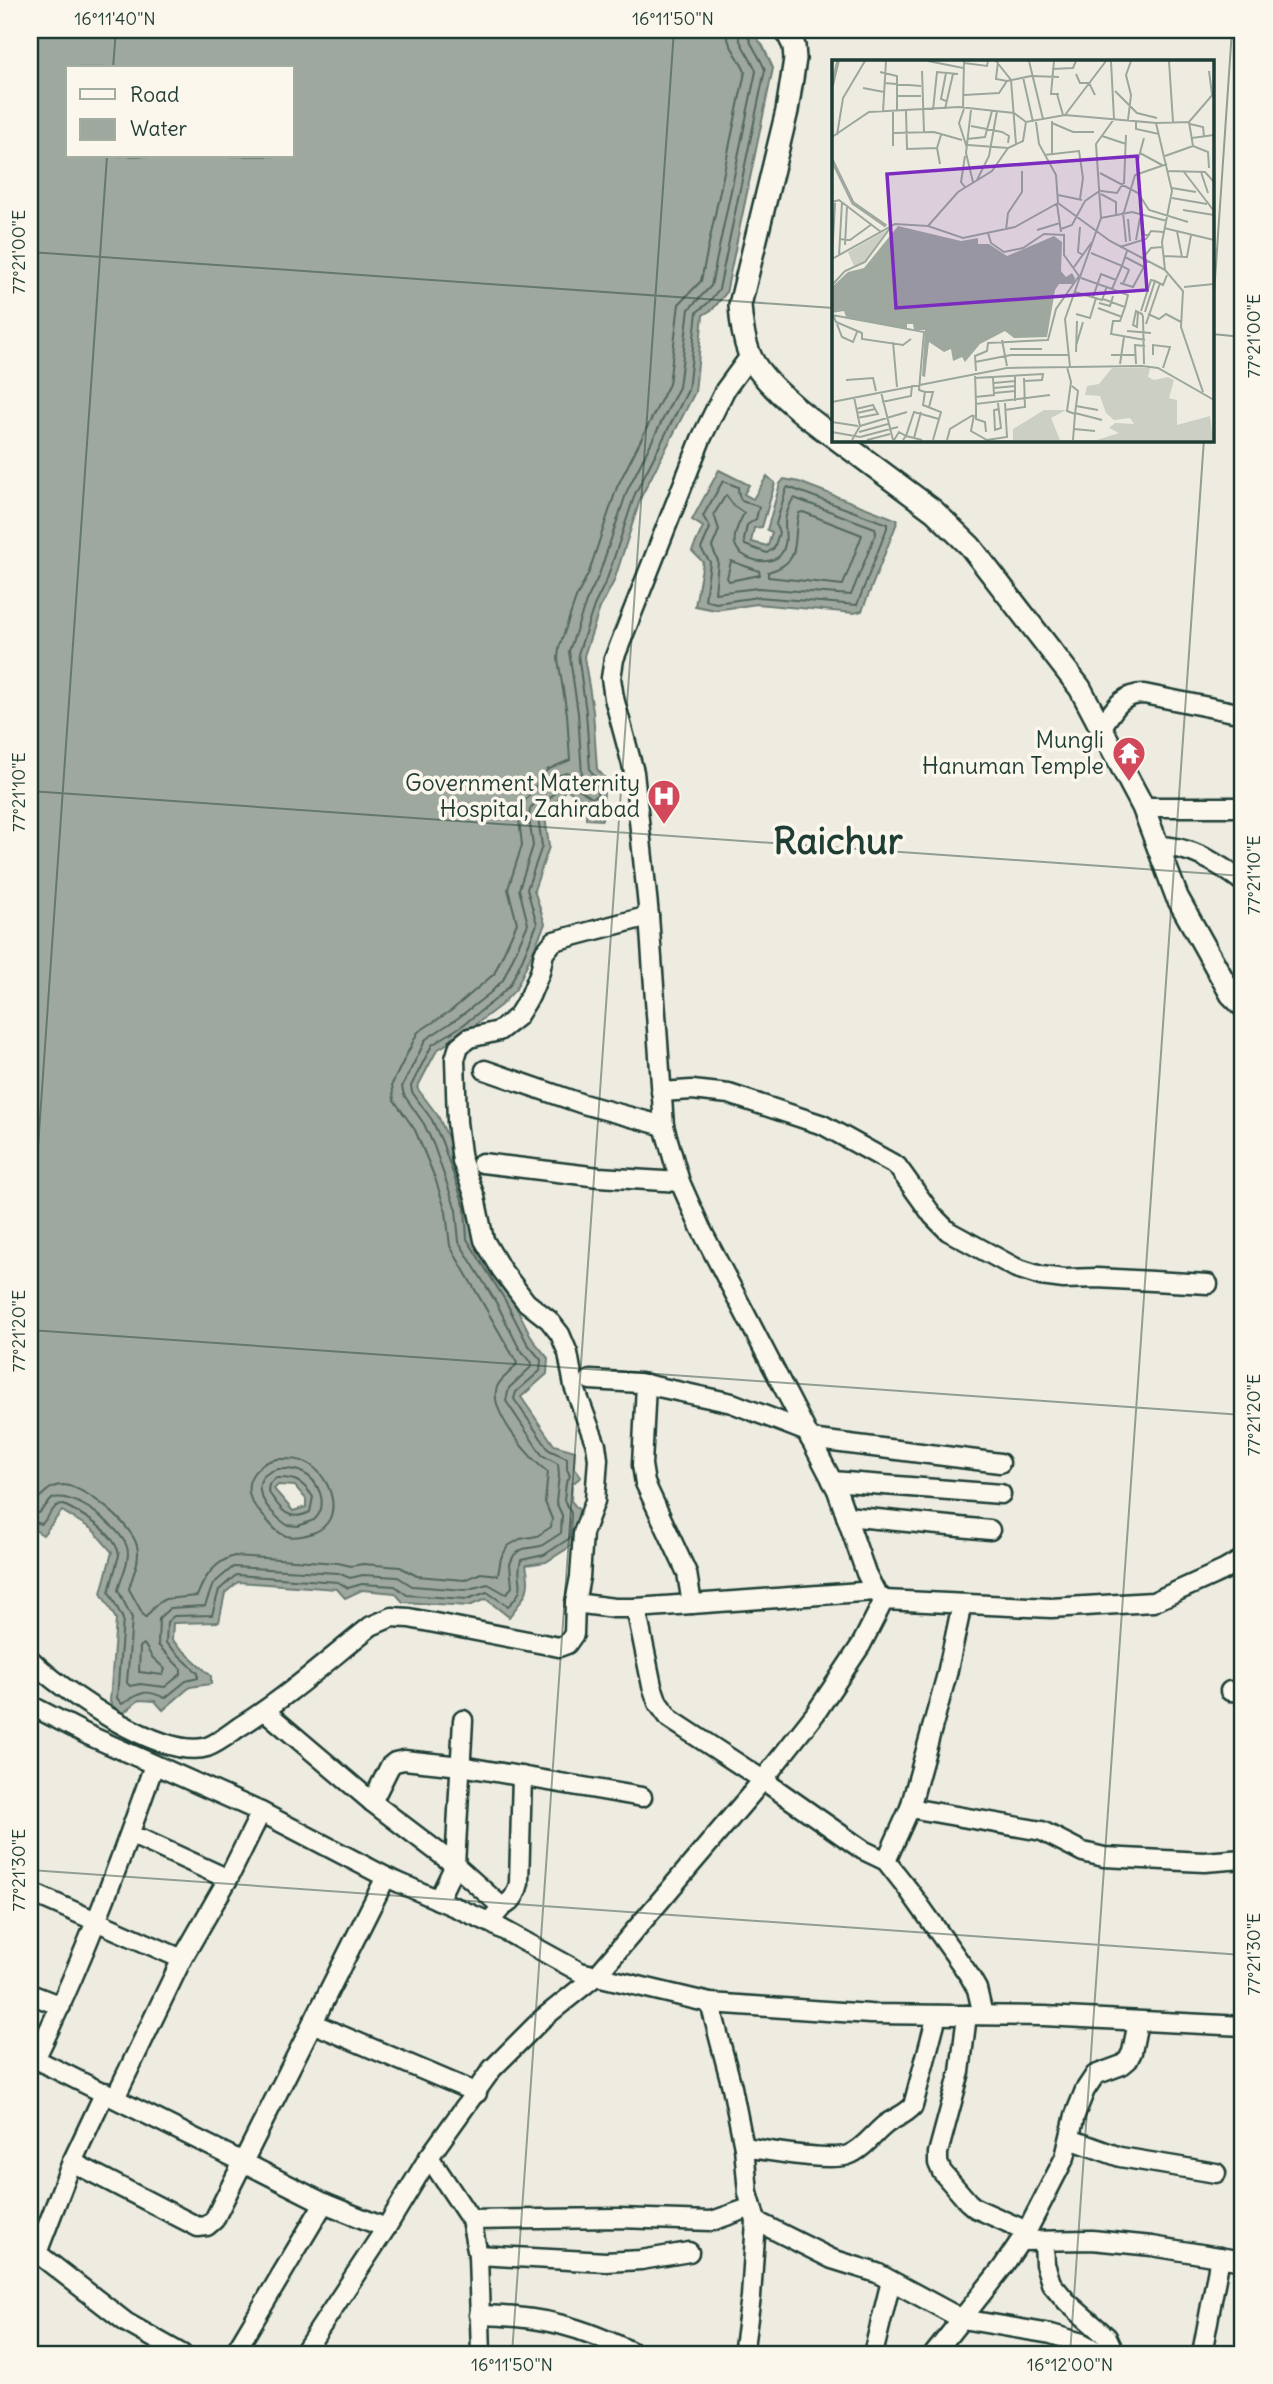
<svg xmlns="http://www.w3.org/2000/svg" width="1273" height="2384" viewBox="0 0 1273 2384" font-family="Delius,sans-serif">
<rect width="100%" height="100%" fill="#eeece1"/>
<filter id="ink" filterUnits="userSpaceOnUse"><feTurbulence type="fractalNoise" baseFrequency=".0143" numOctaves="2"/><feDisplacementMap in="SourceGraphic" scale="14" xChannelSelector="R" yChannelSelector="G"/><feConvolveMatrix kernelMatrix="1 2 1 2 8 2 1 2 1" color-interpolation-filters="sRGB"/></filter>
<g filter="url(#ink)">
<g fill="#9fa89f" stroke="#6c7d74" stroke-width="2" fill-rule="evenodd">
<path d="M30 30H751L763 46 773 68 726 293 713 309 703 315 695 392 641 497 614 581 600 608 584 656 593 711 597 769 605 778 602 820 586 819 587 802 566 789 545 816 549 847 534 890 545 924 516 989 501 1005 467 1031 437 1050 417 1088 438 1116 449 1140 472 1207 474 1236 511 1297 533 1340 548 1358 547 1374 521 1397 554 1445 575 1451 574 1468 581 1477 572 1484 571 1501 579 1510 576 1543 546 1562 526 1565C532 1592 525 1596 509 1617L486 1599 469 1606 403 1602 395 1593 362 1590 345 1598 337 1589 238 1582 225 1593 219 1622 173 1623 172 1640 211 1676V1684L190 1687 163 1710 155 1701 139 1700 121 1715 110 1702 116 1619 101 1593 112 1552 93 1530 62 1511 43 1535 30 1527ZM68 68H292V156H68ZM278 1485 295 1486 306 1499V1507L293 1511 274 1489Z"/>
<path d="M719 470 749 485 744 494 753 499 767 476 775 483 762 527 754 528 751 542 768 546 772 532 767 530 780 484 784 479 799 482 898 520 862 611 854 613 757 604 715 610 695 606 703 562 692 551 703 527 692 520Z"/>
</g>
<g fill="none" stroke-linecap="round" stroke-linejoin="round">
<g stroke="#52685f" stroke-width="2">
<path d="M723 481 738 487C739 507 746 500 759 507L756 519 747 525 744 540 745 545 767 553 774 548 779 533 776 524 786 490 788 487 887 524V528L857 605 758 597 716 603 705 600 710 562 701 549 710 528 703 516Z"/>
<path d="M726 495 734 506 744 513C740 522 733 533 735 544 739 560 770 568 781 554 788 544 785 534 785 523 785 516 790 503 794 498L875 528 876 533 851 595 758 588 715 593 718 561 712 547 719 530 714 514Z"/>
<path d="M803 512 862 535 843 585 768 577V572C805 562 791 539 799 513Z"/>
<path d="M731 561 759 571 760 575 729 581 727 578Z"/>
<path d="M277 1459C287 1459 299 1458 309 1464 332 1478 346 1521 313 1533 304 1536 295 1538 286 1536 277 1533 272 1526 266 1519 260 1512 253 1506 250 1497 244 1478 259 1462 277 1459Z"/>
<path d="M278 1469C285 1469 294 1468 301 1472 320 1480 329 1506 314 1520L298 1526 287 1525C268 1513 241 1478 278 1469Z"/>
<path d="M276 1478C295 1477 303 1482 313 1497L310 1512C288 1523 280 1509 268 1491L269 1484Z"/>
<path d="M30 1502C42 1501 45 1485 63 1485 85 1486 132 1524 137 1546 141 1560 132 1576 129 1589L145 1618 156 1605 165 1599 197 1596C204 1578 214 1562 234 1556L338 1563 351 1566 363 1564 400 1567 417 1576 464 1580 481 1573 498 1575 501 1558 508 1546 520 1539 537 1536 551 1527 552 1519 545 1502 548 1472C530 1460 488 1410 497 1387 501 1377 513 1372 517 1363L450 1246 446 1212 435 1178 415 1130 394 1100 392 1084 418 1032 452 1010 494 974 517 923 508 889 522 845 519 819 520 808 547 770 570 760 567 714 558 659 559 648 576 598 589 572 617 487 669 384 679 304 701 281 745 72C740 57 727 46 726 30"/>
<path d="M30 1513H39L52 1499C73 1490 120 1527 127 1547 131 1559 121 1578 118 1590L132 1618 127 1683 130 1686 140 1684 165 1687 181 1674V1669L158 1645 159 1618 170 1608 205 1606 213 1584 233 1567 338 1573 350 1578 363 1575 398 1577 412 1586 465 1590 488 1584 506 1594 512 1587 510 1564 514 1555 523 1549 541 1546 561 1533 562 1515 556 1502 559 1475 558 1464 542 1455 506 1401 509 1388 531 1367 532 1363 519 1348 497 1304 459 1242 456 1210 434 1146 424 1124 404 1095 402 1087 426 1039 458 1018 490 993 503 980 528 924 519 889 533 846 529 818 530 809 557 776 567 773 579 777 582 775 578 713 569 651 586 602 599 575 627 491 679 387 689 309 711 286 756 71C751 57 738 44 737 30"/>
<path d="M30 1521 42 1524 56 1506 64 1505C82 1514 116 1533 119 1555L109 1592 123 1619 117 1698 122 1704C141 1693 143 1688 165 1698L186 1681 198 1678V1673L166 1643 167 1622 174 1616 212 1615 219 1590 236 1575 338 1582 348 1588 362 1584 395 1586 407 1595 467 1599 487 1592 508 1606C531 1585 514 1581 521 1560L544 1555 570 1538 571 1513 564 1500 566 1483 570 1476 567 1469V1458L549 1450 514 1399 516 1392 540 1371 541 1360 527 1343 505 1300 467 1239 465 1208 442 1142 432 1120 412 1092 411 1086 432 1045 463 1025 496 999 510 985 522 960 537 924 527 889 542 846 538 817 539 811 564 782 571 783 592 798 597 795 598 781 590 770 586 712 578 654 594 606 607 579 635 494 688 390 697 312 708 303 719 289 765 70C760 56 748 42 746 30"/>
<path d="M144 1644 152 1657 165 1669 163 1675 139 1672 140 1647Z"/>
</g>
<defs>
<g id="minor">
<path d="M750 356 725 390 701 439 614 659 611 678 614 698 634 772 649 916 664 1126 680 1182 701 1229 837 1490 866 1573 875 1591 884 1600"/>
<path d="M1101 728C1114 710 1120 694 1144 694L1243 714"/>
<path d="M1143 807H1243"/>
<path d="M1158 846C1190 846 1218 863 1243 882"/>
<path d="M485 1070 583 1104 664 1126"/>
<path d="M661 1092 692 1090 729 1094 823 1125 897 1166 933 1216 948 1231 1016 1268 1041 1276 1064 1279 1097 1278 1208 1284"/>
<path d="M482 1163 599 1177 680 1182"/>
<path d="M590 1380 640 1383 732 1403 805 1431"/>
<path d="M646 1384 642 1465 645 1483 687 1573 692 1604"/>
<path d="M810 1439 1000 1463"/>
<path d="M832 1481 1001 1494"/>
<path d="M846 1516 990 1530"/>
<path d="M575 1603 614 1608H636L875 1591"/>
<path d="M636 1608 652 1686 658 1703 670 1719 763 1780 863 1850 886 1861 908 1889 969 1975 977 1989 983 2015"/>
<path d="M30 1659C60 1690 164 1761 207 1747 218 1743 229 1734 239 1727 286 1698 327 1661 371 1626L392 1617 409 1618 559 1647 567 1644 574 1634 575 1603 580 1577 583 1533 595 1501 598 1459 596 1445 574 1386 568 1353 560 1334 549 1320 526 1302 501 1269 484 1240 475 1197 462 1161 457 1122 455 1059 459 1046 469 1038 499 1031 517 1017 530 996 540 972 544 953 554 941 649 916"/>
<path d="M1230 1691 1243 1692"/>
<path d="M30 1705 88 1735 261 1812 386 1877 489 1922 580 1972 710 2003 870 2014 1044 2016 1243 2026"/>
<path d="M265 1711 372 1802 455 1865 502 1907 489 1922"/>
<path d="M372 1802 390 1766 395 1762 404 1760 461 1766 642 1797"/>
<path d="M910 1808 1042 1831 1083 1852 1104 1857 1204 1862 1243 1859"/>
<path d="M141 1839 228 1879"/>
<path d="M886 1861 910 1808 947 1674 962 1604"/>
<path d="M386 1877 243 2162 324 2203 386 2228"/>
<path d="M30 1892 182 1959 115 2098"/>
<path d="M438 1900 455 1865 463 1720"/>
<path d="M502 1907C513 1901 516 1895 519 1883L522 1776"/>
<path d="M182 1959 228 1879 261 1812"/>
<path d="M30 1994 61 2006"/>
<path d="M710 2003 732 2087 744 2147 748 2193 756 2221 751 2297 743 2354"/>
<path d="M967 2015 960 2072 938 2153V2163L942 2172 968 2202 975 2208 1027 2231"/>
<path d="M312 2023 477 2093"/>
<path d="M105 2092 72 2162 37 2253 127 2323 182 2354"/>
<path d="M1070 2139 1120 2157 1216 2173"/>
<path d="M744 2147C767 2150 828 2162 848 2155 863 2150 874 2133 886 2124 896 2117 905 2115 913 2106L937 2015"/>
<path d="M429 2157 471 2220 478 2255 481 2354"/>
<path d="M72 2162 198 2227 207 2226 214 2220 243 2162 35 2059C82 1964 119 1865 154 1765"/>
<path d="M471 2220 618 2218 712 2221 752 2207"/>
<path d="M756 2221 832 2259 877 2273 962 2319 1051 2334 1082 2343 1102 2354"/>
<path d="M1021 2241 1092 2240 1152 2246 1243 2261"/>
<path d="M1044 2241 1045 2264 1051 2283 1067 2302 1107 2337 1115 2354"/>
<path d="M478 2255 606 2262 641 2260 689 2252"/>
<path d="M479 2315C541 2316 581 2326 636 2354"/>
<path d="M234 2354 324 2203"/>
<path d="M303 2354 386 2228 429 2157 492 2069 542 2019 597 1975 763 1780 815 1714 861 1645 884 1600 1051 1608 1153 1602 1224 1570 1243 1559"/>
<path d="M873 2354 891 2281"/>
<path d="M934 2354 1002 2268 1027 2231 1065 2157 1075 2115 1085 2090 1095 2075 1122 2065 1128 2060 1132 2052 1138 2022"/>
<path d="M1205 2354 1203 2348 1220 2257"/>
</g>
<g id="major">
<path d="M786 30 794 46 795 59 787 111 740 305C741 321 743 337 749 353 759 381 810 420 834 437"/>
<path d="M837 439 934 511 970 546 1080 688 1143 807 1177 897 1231 994 1243 1006"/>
</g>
</defs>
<use href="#minor" stroke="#1f3d34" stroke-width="23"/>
<use href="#major" stroke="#1f3d34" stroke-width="26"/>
<use href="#minor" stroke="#fbf7ec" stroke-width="18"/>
<use href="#major" stroke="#fbf7ec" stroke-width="21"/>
</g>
</g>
<path fill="none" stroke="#1f3d34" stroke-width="2" stroke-opacity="0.45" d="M113 68 116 30M30 252 834 308M1212 323 1232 30M1212 334 1243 337M30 791 1243 876M30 1262 107 156M30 1330 1243 1415M30 1870 1243 1955M512 2354 674 30M1070 2354 1204 439"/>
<defs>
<symbol id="temple-pin" viewBox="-11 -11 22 30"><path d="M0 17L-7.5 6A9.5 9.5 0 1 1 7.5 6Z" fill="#d1495b" stroke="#fbf7ec"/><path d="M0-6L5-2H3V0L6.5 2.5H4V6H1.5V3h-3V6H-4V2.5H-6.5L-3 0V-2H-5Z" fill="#fff"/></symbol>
<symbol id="hospital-pin" viewBox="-11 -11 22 30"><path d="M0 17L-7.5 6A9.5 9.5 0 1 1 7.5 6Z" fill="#d1495b" stroke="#fbf7ec"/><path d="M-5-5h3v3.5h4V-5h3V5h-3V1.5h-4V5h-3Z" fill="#fff"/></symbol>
</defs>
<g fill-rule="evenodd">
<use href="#temple-pin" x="1110" y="734" width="38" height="52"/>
<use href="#hospital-pin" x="645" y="777" width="38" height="52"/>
</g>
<g text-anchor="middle" stroke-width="7" stroke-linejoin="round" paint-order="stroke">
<g font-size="23" fill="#1f3d34" stroke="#fbf7ec" text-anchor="end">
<text x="1104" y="748">Mungli<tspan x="1104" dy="26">Hanuman Temple</tspan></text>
<text x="640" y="791">Government Maternity<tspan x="640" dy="26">Hospital, Zahirabad</tspan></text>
</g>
<g font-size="37" font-weight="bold" fill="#1f3d34" stroke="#fbf7ec">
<text x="838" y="854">Raichur</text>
</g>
</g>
<g transform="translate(832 60)">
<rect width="382" height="382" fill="#eeece1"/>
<path d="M55 170 32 202 22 206 16 192ZM280 308H318L316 317 322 320 336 317 342 320 337 338 345 340V365L378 356 381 380H265L287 373 277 368 283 363 302 364 298 358 282 360 274 353 268 336 253 335 255 326 267 324ZM212 350H234L219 358 228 380H181V369Z" fill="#cbcfc4"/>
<path d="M66 166 129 181 146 178V184H157L175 196 222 176 230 182 229 211 234 217 240 213 243 218 242 224H227L223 230 215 277 182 278 173 271 148 284 133 302 130 297 121 301 119 289 112 292 97 282 93 317 90 316 93 270H82L81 264H75V269L14 257 12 251 0 253V227L16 212 32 208Z" fill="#9fa89f"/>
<path fill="none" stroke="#9fa89f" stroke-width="3.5" d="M0 26 6 1M0 100 21 143 54 166"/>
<path fill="none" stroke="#9ba69c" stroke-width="2" d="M96 1 131 8M164 1 179 20 184 84M197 1 211 59M222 1 219 34H227M337 1 341 62M166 2 164 19 175 21M132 3 155 6 156 1M220 9 241 8 244 1M90 11 92 72M377 11 380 34M48 12 65 16V51M244 14 248 23H257L263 35M191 17 201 62M52 23 89 26M31 28 52 32M283 31 305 53 325 58M225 34 231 55M132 35 167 33 175 21 199 16 227 17M66 36H89M114 41 109 39 114 13M131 48 132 1M113 49 121 14M132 49 127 63 135 88M101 50 105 12 126 14M139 50 134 93 141 122M74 51 75 89 105 88M51 52 54 1M61 52V86M233 55 274 1M296 60 299 35 294 15 299 1M220 61V93M304 61V69L327 74M204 62 207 84 224 115 226 143 278 181 333 210M357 62 361 86 376 92 377 108M220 63 241 72H262M324 63 357 62 382 33M358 64 371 67 372 76M139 66 170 72 177 76 176 83M61 73 102 72 130 80M5 75 11 38 33 1M270 76 294 84M0 77 37 52 127 47 182 53 194 62 233 55 324 63 340 131 330 182 333 210 351 231 349 267 371 332M360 78 382 75M135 79 153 77 160 51M136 85 176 88M308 93 330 105M212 95 247 91 251 118 248 139M333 96 361 86M306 100 312 78M108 104 105 88 109 75M336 111 373 112 382 122M352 112 382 151M369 112 376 133M268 113 306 133 317 150 356 162M145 120 157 96 165 51M292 124 294 75M133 127 129 122 133 96M340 128 364 132M269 131 285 133 291 123M269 134 284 142V154M226 135 250 140M340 138 375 144M0 142 7 140 49 172M225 144 229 172M351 150 382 155M291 152 294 182M292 152 303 115 335 104M309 152 312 175H318M269 158 300 152 335 161M296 159 298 181M96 166 131 178 183 167 226 143M248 167 246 192 251 195M332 168 382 180M229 169 240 165 253 141 269 130M174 170 176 153 190 132V111M205 170 228 163M345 171 350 197M7 179 18 180 40 164M304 180 308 158M13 185 15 146M288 187 314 179 319 171 331 172M259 193 290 206 295 191M7 196 10 142M331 196 355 197 359 175M293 197 312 207M0 198 3 143M0 199 63 164 96 166 126 132 160 111 176 88 191 81 194 62M310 199 319 188 330 187M242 207 260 182M249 218 280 229 290 206 297 210 291 224M288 223 301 227 315 201M0 225 13 211 33 202 58 168M352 227 382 224M280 229 296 235 293 247M243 232 270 240 275 226M261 237 269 214 284 220M271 239 293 247 288 261H281L279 274 313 280M267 243 278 246 281 236M266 248 290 257M309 251 319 220 323 221M306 252 305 267 301 265 304 251 310 254 311 257 312 304M313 252 323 221 331 225 335 215M244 254 258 258 264 238M316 254 327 259 334 254 349 262M0 255 92 272 87 330 93 332 91 345 109 352 101 380M1 255 4 262 30 273V279L71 285 79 279M5 264 10 277 21 282 25 272M314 264 328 223M295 271 319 273M170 280 175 306M61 282 65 327M244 286 251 262M178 289H210M244 292 245 261M279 295H304M321 295V285L338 287 331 308M143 302 179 295H237M288 304 292 277M304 304 303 285 313 286M235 307 239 322 235 351 243 354 241 380M238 307 233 259 269 158 264 84 282 59 279 1M144 311 143 296 155 291 156 283 216 280 224 249 247 216 232 195V175L212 174 191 188 172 192 159 183 156 173M143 313 144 344 218 335M143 318 211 314 210 320 192 321M14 320 41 318 44 331M162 323 183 321M240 326 246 331 243 354M162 328 183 326M49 332 61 380M93 332H101L97 347M162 333 183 331M143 337 162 335 161 318M183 341V316M0 342 175 308 310 306 326 308 382 340M50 342 79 336 80 325M166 343 169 368 163 370 162 350 167 349M144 344V359L153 362 154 372M244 346 266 350M24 349 41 345 43 349 25 353M173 350 193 347 192 318M243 353 270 360M142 355 139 371 155 380 175 377 173 343M25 358 46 354 43 349M0 362 26 366M28 366 75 352M242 369 263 371M0 372 28 377 66 367M27 372 56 364M82 378 89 352M20 380 28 366 22 337M35 380 58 374M62 380 67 372 74 376 82 352 107 359M71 380 74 376 90 380M115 380 118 369 141 355"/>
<path fill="#7b2cbf" fill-opacity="0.15" stroke="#7b2cbf" stroke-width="3.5" d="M305 96 315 230 64 248 55 114Z"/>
<rect width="382" height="382" fill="none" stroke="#1f3d34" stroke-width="3.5"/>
</g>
<rect width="1273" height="2384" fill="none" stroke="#fbf7ec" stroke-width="77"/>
<rect x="66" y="66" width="228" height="91" fill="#fbf7ec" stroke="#a3ada2" stroke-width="2"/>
<rect x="80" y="89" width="35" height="10" fill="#fbf7ec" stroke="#a3ada2" stroke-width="2"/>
<text x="130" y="102" font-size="21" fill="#1f3d34">Road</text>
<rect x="80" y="119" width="35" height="21" fill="#9fa89f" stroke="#a3ada2" stroke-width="2"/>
<text x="130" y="136" font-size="21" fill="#1f3d34">Water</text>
<rect x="38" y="38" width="1196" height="2308" fill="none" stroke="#1f3d34" stroke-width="2.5"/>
<g font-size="18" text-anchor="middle" fill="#1f3d34">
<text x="115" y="25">16°11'40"N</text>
<text x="673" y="25">16°11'50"N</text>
<text transform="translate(19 252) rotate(-90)" y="6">77°21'00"E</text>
<text transform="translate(1254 336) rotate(-90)" y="6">77°21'00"E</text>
<text transform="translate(19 792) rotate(-90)" y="6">77°21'10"E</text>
<text transform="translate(1254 875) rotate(-90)" y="6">77°21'10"E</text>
<text transform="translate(19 1331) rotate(-90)" y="6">77°21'20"E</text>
<text transform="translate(1254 1415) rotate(-90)" y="6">77°21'20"E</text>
<text transform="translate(19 1870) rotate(-90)" y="6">77°21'30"E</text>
<text transform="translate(1254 1954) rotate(-90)" y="6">77°21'30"E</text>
<text x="512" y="2371">16°11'50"N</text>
<text x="1070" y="2371">16°12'00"N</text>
</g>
</svg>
